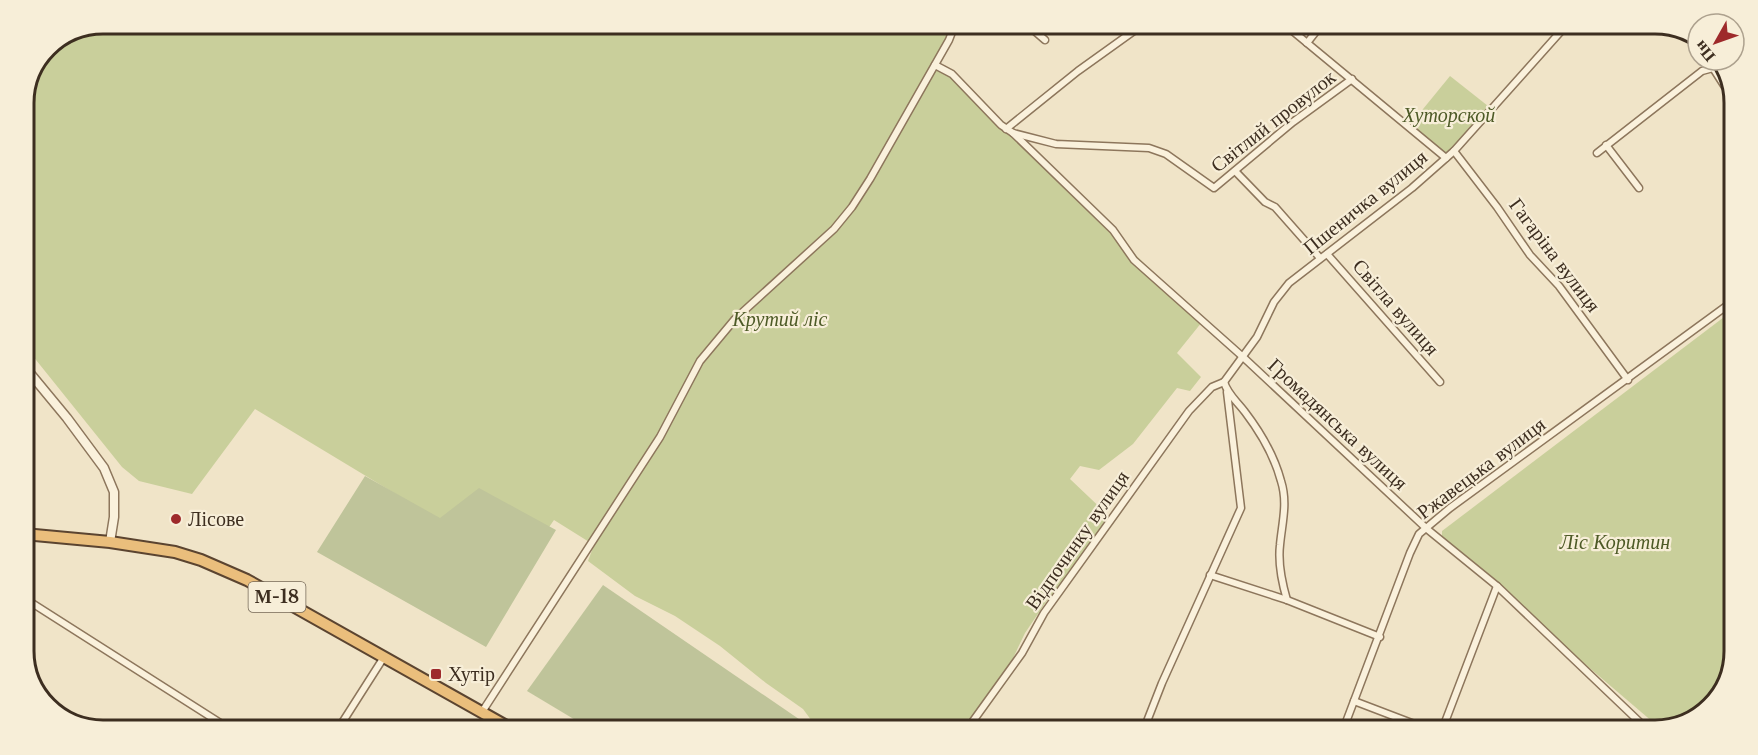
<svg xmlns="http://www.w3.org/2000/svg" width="1758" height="755" viewBox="0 0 1758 755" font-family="'Libre Baskerville',serif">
<rect width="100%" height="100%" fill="#f0e4c8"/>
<g fill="#c9cf9b">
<path d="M103 24 951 27 946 46 936 64 947 67 1000 126 1020 138 1202 322 1177 353 1201 377 1190 391 1177 388 1133 444 1099 470 1080 466 1070 479 1109 516 1078 565 1048 599 1025 633 1004 677 967 728H817L803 709 766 683 720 646 675 616 635 596 588 561 594 545 554 520 520 569 255 409 192 494 139 481 122 467 24 345V98L47 47Z"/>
<path d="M1450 76 1488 106 1446 155 1410 125Z"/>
<path d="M1732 311 1728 682 1699 717 1661 729 1442 542V531Z"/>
</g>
<g fill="#bfc49a">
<path d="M365 476 440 518 479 488 556 530 486 647 317 552Z"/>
<path d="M603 585 812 728 587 727 527 691Z"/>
</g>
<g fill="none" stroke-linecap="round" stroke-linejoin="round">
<defs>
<g id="minor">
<path d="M1030 27 1045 40"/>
<path d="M1289 28 1446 158"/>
<path d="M1307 43 1318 29"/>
<path d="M935 65 952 74 1001 125 1013 133 1056 144 1149 148 1166 154 1214 188 1293 122 1352 79"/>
<path d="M1713 68 1734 101"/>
<path d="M1006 129 1078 71 1138 28"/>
<path d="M1013 133 1113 230 1134 260 1243 357 1427 529 1497 586 1649 731"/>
<path d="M1606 145 1639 188"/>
<path d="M1454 151 1497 207 1530 255 1559 286 1628 380"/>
<path d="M1597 153 1702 71 1713 68 1720 62"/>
<path d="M1235 171 1265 202 1275 207 1320 258"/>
<path d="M1327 254 1440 382"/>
<path d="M1224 382 1257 337 1274 302 1289 283 1412 188 1454 151 1563 29"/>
<path d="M1224 382C1228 395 1237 401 1245 412 1261 433 1274 455 1281 481 1288 503 1282 523 1280 545 1278 562 1282 583 1287 600"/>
<path d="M1210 575 1287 600 1380 637"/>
<path d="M24 598 225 726"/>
<path d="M1354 701 1430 730"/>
<path d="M482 712 660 437 700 361 735 319 834 229 852 207 870 179 949 40 954 27"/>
<path d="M340 726 384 657"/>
<path d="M968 728 1022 653 1044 613 1189 411 1212 387 1224 382"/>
<path d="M1144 729 1162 683 1241 508 1227 392"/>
<path d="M1343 730 1410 553 1419 534 1450 508 1732 302"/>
<path d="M1442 730 1497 586"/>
</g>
<path id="tertiary" d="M24 366 67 418 104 468 114 492V517L110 542"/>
<path id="trunk" d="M24 534 110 542 175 552 201 560 247 580 508 727"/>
</defs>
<use href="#minor" stroke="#8d765c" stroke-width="9"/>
<use href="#tertiary" stroke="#8d765c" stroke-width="11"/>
<use href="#trunk" stroke="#5b4430" stroke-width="14"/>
<use href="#minor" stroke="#faf1dc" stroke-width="6"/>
<use href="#tertiary" stroke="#faf1dc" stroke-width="8"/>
<use href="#trunk" stroke="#eabe7c" stroke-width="10"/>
</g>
<g fill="#9e2a2b" stroke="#f7eed8" stroke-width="2">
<circle cx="176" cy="519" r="6"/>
<rect x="430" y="668" width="12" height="12" rx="3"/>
</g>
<g text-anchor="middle" stroke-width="4.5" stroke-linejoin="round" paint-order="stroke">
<rect fill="#f7eed8" stroke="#756857" stroke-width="1.5" x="248.5" y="582" width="57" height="30" rx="4.5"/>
<g font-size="18" font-weight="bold" fill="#3d2e20">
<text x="277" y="603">М-18</text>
</g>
<g font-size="20" font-style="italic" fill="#4d5a26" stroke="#f7eed8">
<text x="1449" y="122">Хуторской</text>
<text x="780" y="326">Крутий ліс</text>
<text x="1615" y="549">Ліс Коритин</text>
</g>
<g font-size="20" fill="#3d2e20" stroke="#f7eed8">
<text transform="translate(1273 121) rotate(-38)" y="7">Світлий провулок</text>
<text transform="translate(1365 202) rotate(-39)" y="7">Пшеничка вулиця</text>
<text transform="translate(1555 255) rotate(53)" y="7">Гагаріна вулиця</text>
<text transform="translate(1396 307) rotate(49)" y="7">Світла вулиця</text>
<text transform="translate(1338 424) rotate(43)" y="7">Громадянська вулиця</text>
<text transform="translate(1481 468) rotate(-37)" y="7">Ржавецька вулиця</text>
<text transform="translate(1077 540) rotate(-55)" y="7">Відпочинку вулиця</text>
</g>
<g font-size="20" fill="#3d2e20" stroke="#f7eed8" text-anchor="start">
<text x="188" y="526">Лісове</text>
<text x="448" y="681">Хутір</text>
</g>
</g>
<path d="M0 0H1758V755H0ZM103 34H1655A69 69 0 0 1 1724 103V651A69 69 0 0 1 1655 720H103A69 69 0 0 1 34 651V103A69 69 0 0 1 103 34Z" fill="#f7eed8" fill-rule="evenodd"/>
<path fill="none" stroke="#3d2e20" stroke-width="3" d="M103 34H1655A69 69 0 0 1 1724 103V651A69 69 0 0 1 1655 720H103A69 69 0 0 1 34 651V103A69 69 0 0 1 103 34Z"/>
<g transform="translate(1716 42) rotate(230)"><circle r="28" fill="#f7eed8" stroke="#ada18e" stroke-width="1.5"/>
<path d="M0-4.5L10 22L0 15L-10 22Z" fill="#9e2a2b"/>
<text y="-9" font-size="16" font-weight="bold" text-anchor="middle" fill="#3d2e20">Пн</text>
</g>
</svg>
